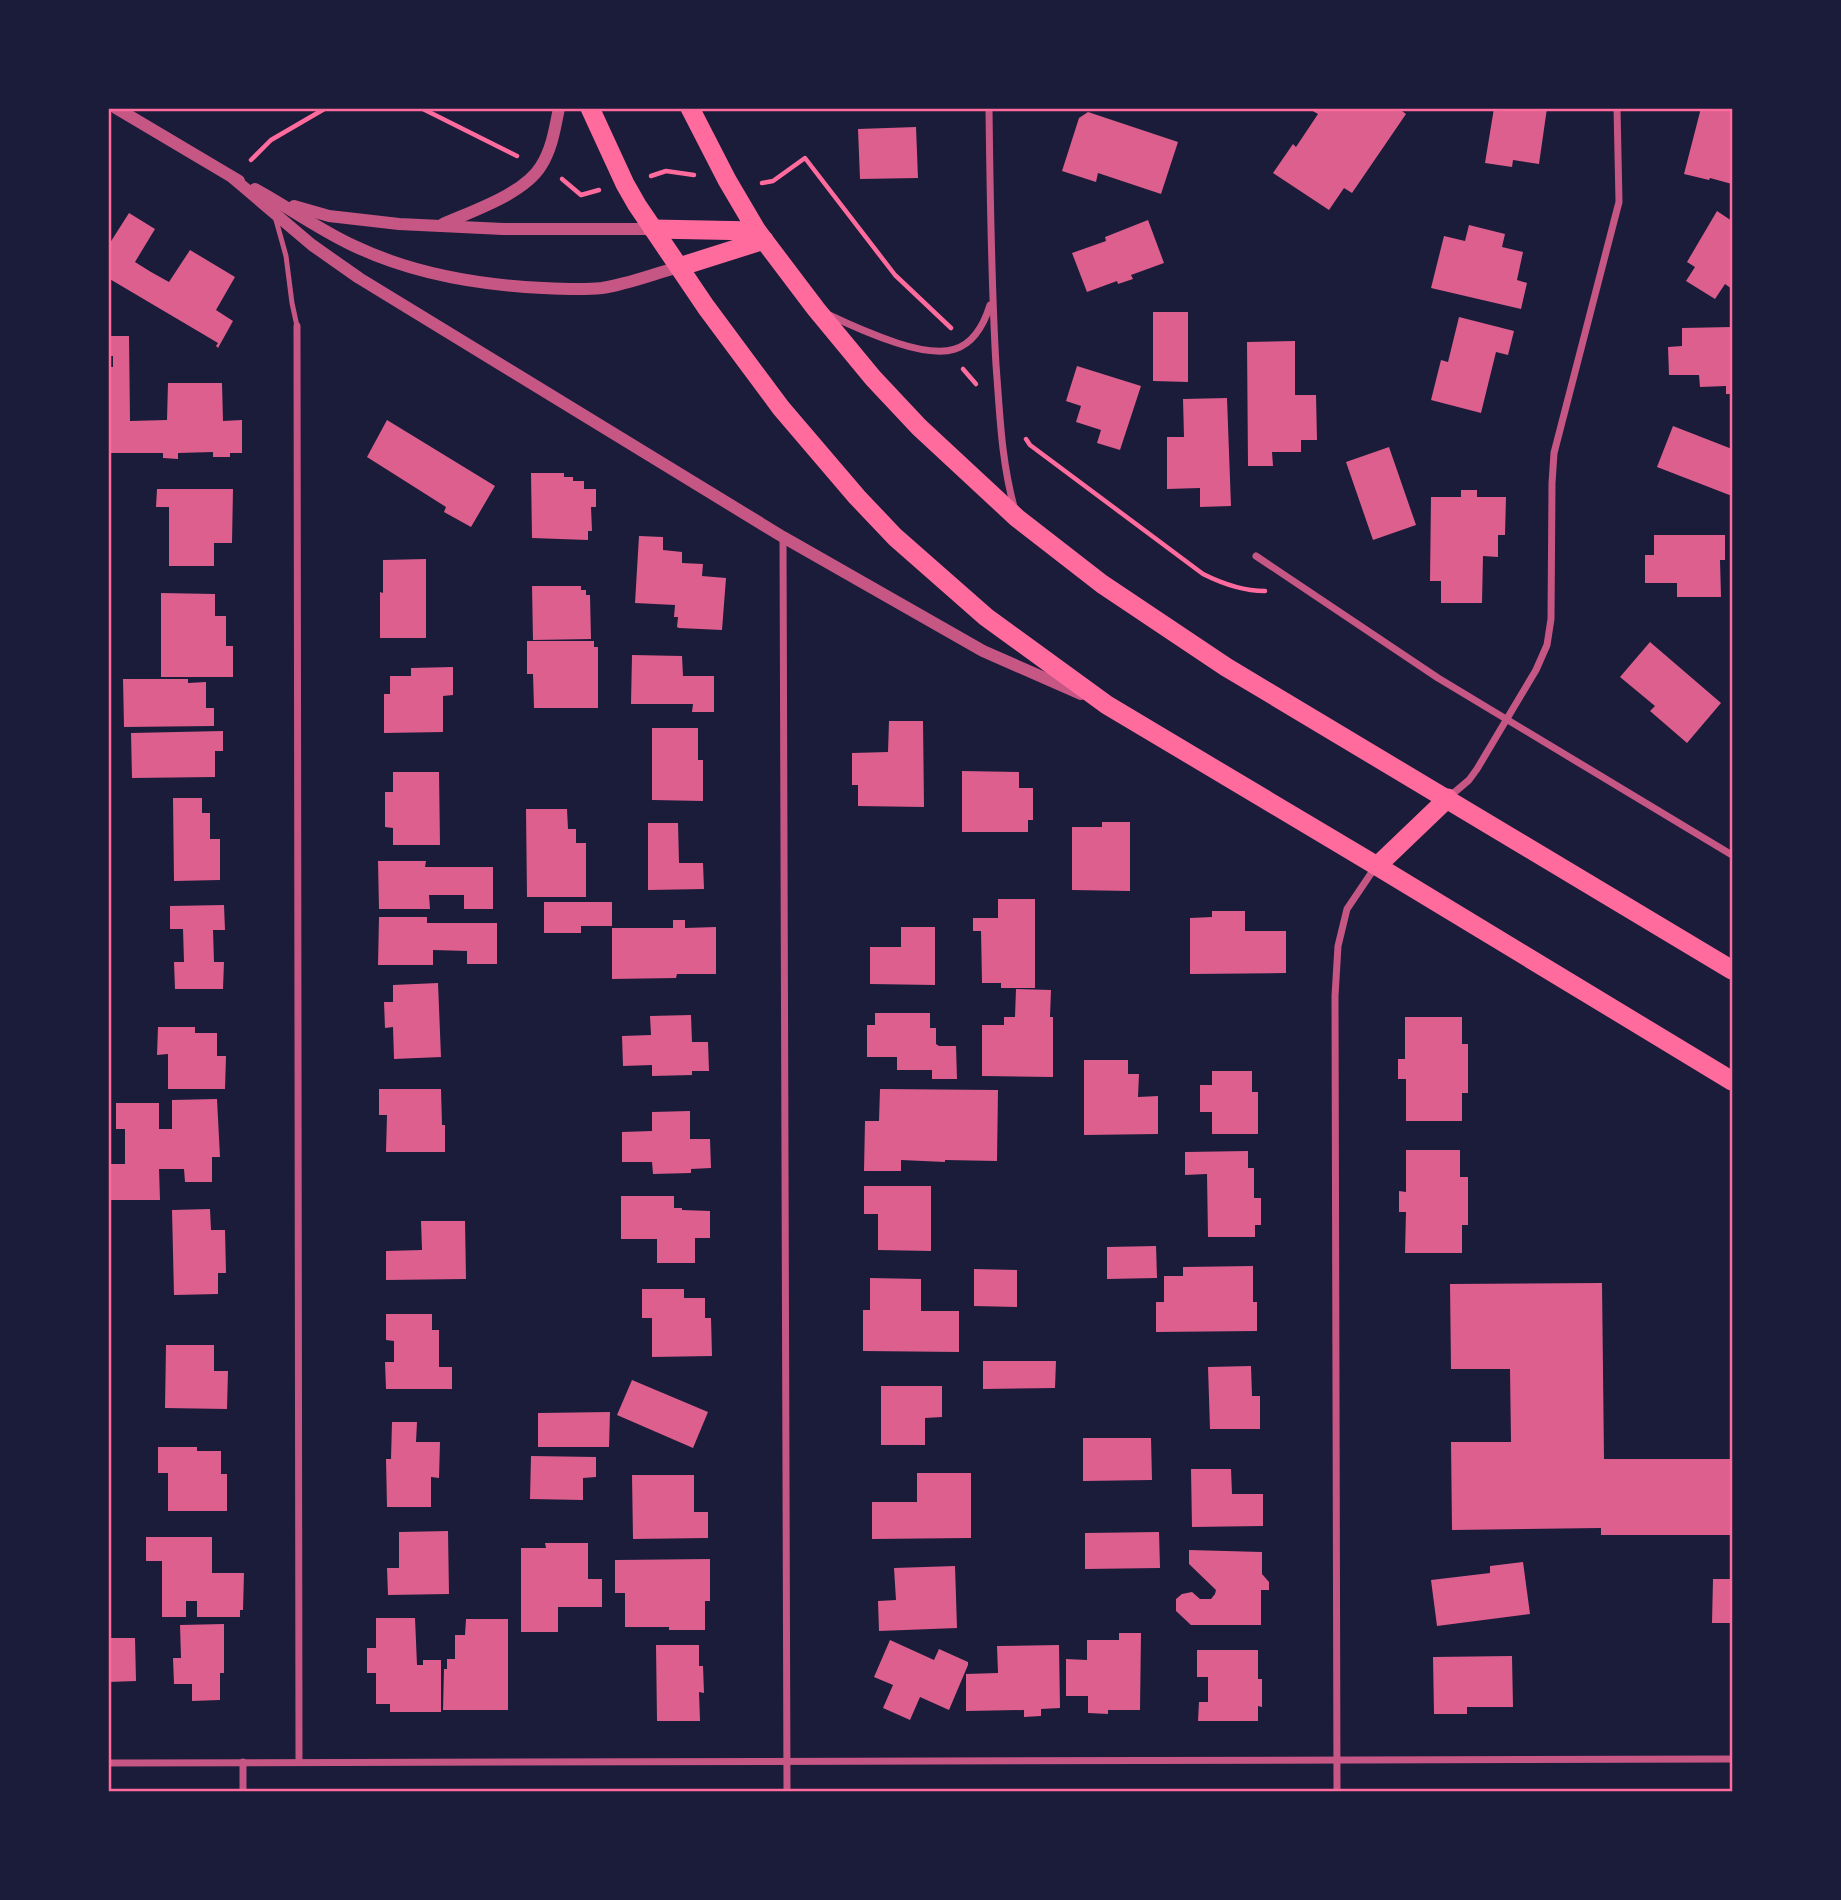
<svg xmlns="http://www.w3.org/2000/svg" width="1841" height="1900" viewBox="0 0 1841 1900" font-family="'Archivo Narrow',sans-serif">
<rect width="100%" height="100%" fill="#1b1b3a"/>
<g fill="#dd5f8e">
<path d="M1313 108H1398L1406 114 1352 193 1344 188 1329 210 1273 173 1293 144 1296 147 1318 114 1311 110Z"/>
<path d="M1494 108H1547L1539 164 1513 160 1512 167 1485 163Z"/>
<path d="M1701 108H1732V184L1710 178 1709 180 1684 174Z"/>
<path d="M1088 112 1178 142 1161 194 1098 173 1096 182 1062 171 1079 118Z"/>
<path d="M916 127 918 178 860 179 858 129Z"/>
<path d="M1717 211 1732 221V289L1725 284 1715 299 1686 281 1695 267 1687 262Z"/>
<path d="M129 213 155 229 135 262 151 272 169 282 190 250 235 277 216 310 233 321 218 348 216 346 218 343 108 278V246Z"/>
<path d="M1148 220 1164 263 1131 275 1133 279 1118 284 1117 281 1087 292 1072 253 1106 241 1105 237Z"/>
<path d="M1469 225 1505 234 1502 247 1523 252 1517 280 1527 283 1521 309 1431 288 1444 236 1465 241Z"/>
<path d="M1153 312H1188V382L1153 381Z"/>
<path d="M1459 317 1514 331 1508 355 1496 352 1481 413 1431 400 1441 360 1448 362Z"/>
<path d="M1732 327V394H1726V386L1700 387 1699 375H1669L1668 347 1682 346V328Z"/>
<path d="M108 336H129L130 421 167 420 168 383H222L223 421 242 420V453H230V457H213V452L178 453V459L163 458V453H108V367H113V356H108Z"/>
<path d="M1295 341V395H1316L1317 440H1301V452H1272L1273 466H1248L1247 342Z"/>
<path d="M1077 366 1141 386 1120 450 1097 443 1101 430 1076 422 1081 406 1066 401Z"/>
<path d="M1227 398 1231 506 1200 507V488L1167 489V437H1184L1183 399Z"/>
<path d="M387 420 495 486 471 527 444 512 446 507 367 457Z"/>
<path d="M1673 426 1732 449V496L1657 467Z"/>
<path d="M1389 447 1416 525 1373 540 1346 462Z"/>
<path d="M531 473H564V477H573V481H584V489H596V507H591L592 531H588V540L532 538Z"/>
<path d="M157 489H233L232 543H214V566H169V507H156Z"/>
<path d="M1461 490H1477V497H1506L1505 535H1498V557L1483 556 1482 603H1441V581H1430L1431 497H1461Z"/>
<path d="M1654 535H1725V560H1720L1721 597H1677V583H1645V555H1654Z"/>
<path d="M639 536 663 537V550L682 552V563L703 564 702 576 726 578 722 630 679 628 677 627 678 617H674L675 605 635 603Z"/>
<path d="M426 559V638H380V592L383 593V560Z"/>
<path d="M532 586H581V590H586V595H590L591 639 533 640Z"/>
<path d="M161 593 215 594V616H226V646H233V677H161Z"/>
<path d="M527 641H594V647H598V708H534L533 674H527Z"/>
<path d="M1650 642 1721 703 1687 743 1650 711 1655 706 1620 677Z"/>
<path d="M632 655 682 656 683 676H714V712H692L693 704H631Z"/>
<path d="M453 667V695L443 696V732L384 733V694H390V676H411V668Z"/>
<path d="M123 679H188V683L206 682V708H214V726L124 727Z"/>
<path d="M889 721H923L924 807 858 806V785H852V753L888 752Z"/>
<path d="M652 728H698V760H703V801L652 800Z"/>
<path d="M223 731V751H215V777L132 778 131 733Z"/>
<path d="M962 771 1019 772V788H1033V820H1028V832H962Z"/>
<path d="M393 772H439L440 845H393V828L385 827V792H393Z"/>
<path d="M173 798H202V813H210V839H220V880L174 881Z"/>
<path d="M526 809H567L568 829H576V843H586V897H527Z"/>
<path d="M1102 822H1130V891L1072 890V827H1102Z"/>
<path d="M648 823H678L679 863H703L704 889 648 890Z"/>
<path d="M378 861H426L425 867H493V909H464V895H429L430 909H379Z"/>
<path d="M998 899H1035V988H1001V983H982L981 931H973V918H998Z"/>
<path d="M544 902H612V926H581V933H544Z"/>
<path d="M224 905 225 930H213L214 962H224L223 989H175L174 962H184L183 929H170V906Z"/>
<path d="M1212 911H1245V931H1286V973L1190 974V918L1212 917Z"/>
<path d="M379 917H427V923H497V964H467V951L433 950V965H378Z"/>
<path d="M673 920H685V928L716 927V974H677L676 978 612 979V928H673Z"/>
<path d="M901 927H935V985L870 984V947H901Z"/>
<path d="M438 983 441 1057 394 1059 393 1027 385 1028 384 1002H393V985Z"/>
<path d="M1016 989 1051 990 1050 1017H1053V1077L982 1076V1025H1004V1017H1015Z"/>
<path d="M875 1013H930V1028H936V1044L939 1046H956L957 1079H932V1070H897V1057H867V1025H875Z"/>
<path d="M691 1015 692 1042H708L709 1071H692V1075L652 1076V1065L623 1066 622 1036 651 1035 650 1016Z"/>
<path d="M1405 1017H1462V1044H1468V1093H1462V1121H1406V1079H1398V1059H1405Z"/>
<path d="M158 1027H195V1033H217V1056H226L225 1089H168V1054L157 1055Z"/>
<path d="M1084 1060H1128V1074H1139L1138 1097 1158 1096V1134L1084 1135Z"/>
<path d="M1212 1071H1252V1092H1258V1134H1212V1112H1200V1085H1212Z"/>
<path d="M379 1089H441L442 1125H445V1152H386L387 1115H379Z"/>
<path d="M880 1089 998 1090 997 1161 945 1160V1162L901 1160V1171H864L865 1121H879Z"/>
<path d="M217 1099 220 1157H212V1182H185L184 1169H159L160 1200H108V1164H125V1129H116V1103H159V1129H172V1100Z"/>
<path d="M690 1111V1139H710L711 1168 691 1169V1173L653 1174 652 1162H622V1132L652 1131V1112Z"/>
<path d="M1406 1150H1460V1177H1468V1225H1462V1253H1405L1406 1212H1399V1191L1406 1192Z"/>
<path d="M1248 1151V1168H1254V1198H1261V1225H1255V1237H1208L1207 1174 1185 1175V1152Z"/>
<path d="M864 1186H931V1251L878 1250V1214H864Z"/>
<path d="M621 1196H674V1208H682V1210L710 1211V1238H695V1263H657V1239H621Z"/>
<path d="M210 1209 211 1230H225L226 1273H218V1294L174 1295 172 1210Z"/>
<path d="M421 1221H465L466 1279 386 1280V1251L422 1250Z"/>
<path d="M1156 1246 1157 1278 1107 1279V1247Z"/>
<path d="M1253 1266V1302H1257V1331L1156 1332V1302H1164V1276H1183V1267Z"/>
<path d="M974 1269 1017 1270V1307L974 1306Z"/>
<path d="M870 1278 921 1279V1311H959V1352L863 1351V1310H870Z"/>
<path d="M1602 1283 1604 1459H1732V1535H1601V1528L1452 1530 1451 1442H1511L1510 1369H1451L1450 1284Z"/>
<path d="M642 1289H684V1298H705V1318H711L712 1356 652 1357V1318H642Z"/>
<path d="M386 1314H432V1330H439V1367H452V1389H386L385 1362H394V1341L386 1340Z"/>
<path d="M166 1345H214V1371H228L227 1409 165 1408Z"/>
<path d="M983 1361H1056L1055 1388 983 1389Z"/>
<path d="M1251 1366 1252 1396H1260V1429H1210L1208 1367Z"/>
<path d="M632 1380 708 1412 693 1448 617 1415Z"/>
<path d="M881 1386H942V1417L925 1418V1445H881Z"/>
<path d="M610 1412 609 1447H538V1413Z"/>
<path d="M392 1422H417L416 1442H440L439 1478 431 1477V1507H387L386 1459H391Z"/>
<path d="M1083 1438H1151L1152 1480 1083 1481Z"/>
<path d="M158 1447H197V1451H221V1474H227V1511H168V1473H158Z"/>
<path d="M531 1456 596 1457V1477L583 1478V1500L530 1499Z"/>
<path d="M1191 1469H1231L1232 1494H1263V1526L1192 1527Z"/>
<path d="M917 1473H971V1538L872 1539V1502H917Z"/>
<path d="M632 1475H694V1512H708V1538L633 1539Z"/>
<path d="M448 1531 449 1594 388 1595 387 1568H399V1532Z"/>
<path d="M1159 1532 1160 1568 1085 1569V1533Z"/>
<path d="M146 1537H212V1573H244L243 1610H240V1617H197V1601H186V1617H162V1561H146Z"/>
<path d="M545 1543H588V1579H602V1607H558V1632H521V1548H546Z"/>
<path d="M1189 1550 1262 1552V1574L1269 1582V1590H1261V1625H1191L1176 1611V1599L1182 1594 1192 1592 1200 1599H1211L1215 1594 1216 1590 1189 1564Z"/>
<path d="M710 1559V1601H705V1630H669V1627H625V1593H615V1560Z"/>
<path d="M1523 1562 1530 1614 1437 1626 1431 1580 1490 1573V1566Z"/>
<path d="M955 1566 957 1628 879 1631 878 1601 896 1600 894 1568Z"/>
<path d="M1713 1579H1732V1623H1712Z"/>
<path d="M376 1618H415L417 1665H423V1660H441V1712H390V1704H376V1673H367V1648H376Z"/>
<path d="M466 1619H508V1710H443L444 1669H447V1659H455V1635H465Z"/>
<path d="M224 1624V1673H220V1700L192 1701V1684H174L173 1658H181L180 1625Z"/>
<path d="M1119 1633H1141L1140 1710H1108V1714L1088 1713V1696H1066V1659L1087 1660V1640H1119Z"/>
<path d="M108 1638H135L136 1681 108 1682Z"/>
<path d="M890 1640 934 1660 939 1649 968 1662V1665L949 1710 920 1697 910 1720 883 1708 893 1685 874 1677Z"/>
<path d="M656 1645H699V1666H703L704 1693 699 1692 700 1721H657Z"/>
<path d="M1059 1645 1060 1708 1041 1709V1716L1024 1717V1710L966 1711V1674L998 1673 997 1646Z"/>
<path d="M1197 1650H1258V1679H1262V1707L1258 1706V1721H1198L1199 1702H1208V1677H1197Z"/>
<path d="M1512 1656 1513 1707H1467V1714H1434L1433 1657Z"/>
</g>
<g fill="none" stroke-linecap="round" stroke-linejoin="round">
<g stroke="#ff6b9d" stroke-width="4.5">
<path d="M421 108 517 156"/>
<path d="M251 160 271 140 326 108"/>
<path d="M651 176 666 171 694 175"/>
<path d="M562 179 581 195 599 190"/>
<path d="M762 183 773 181 805 158 895 275 951 328"/>
<path d="M963 369 976 384"/>
<path d="M1026 439 1030 445 1203 574C1223 584 1243 591 1265 591"/>
</g>
<path stroke="#c65784" stroke-width="5" d="M276 220 286 256 292 303 297 326"/>
<g stroke="#c65784" stroke-width="7">
<path d="M989 108C990 194 991 279 996 365 1000 415 1001 458 1014 507"/>
<path d="M827 314C850 325 873 335 897 343 943 358 974 357 990 305"/>
<path d="M297 326 299 1762"/>
<path d="M783 537 787 1792"/>
<path d="M1256 556 1438 678 1732 855"/>
<path d="M1449 797 1469 780 1477 769 1536 670 1547 645 1551 619 1552 483 1554 453 1619 202 1617 108"/>
<path d="M108 1763 1732 1759"/>
<path d="M243 1792V1762"/>
<path d="M1337 1792 1335 996 1338 946 1347 909 1376 866"/>
</g>
<g stroke="#c65784" stroke-width="12">
<path d="M116 108 239 181"/>
<path d="M233 178 312 245 359 278 783 537 983 651 1081 694"/>
<path d="M255 189C288 207 318 229 352 245 410 273 479 285 543 288 563 289 582 290 602 288 628 284 653 274 679 267"/>
<path d="M294 206 329 216 399 224 503 229H653"/>
<path d="M443 224C472 211 524 194 541 166 552 149 555 128 559 108"/>
</g>
<g stroke="#ff6b9d" stroke-width="19">
<path d="M590 108 625 184 637 205 706 307 781 408 857 497 895 537 986 617 1107 705 1377 866 1732 1081"/>
<path d="M690 108 727 180 757 231 816 309 873 378 919 427 1017 518 1102 584 1226 667 1732 970"/>
<path d="M653 229 757 231"/>
<path d="M679 267 764 240"/>
<path d="M1377 866 1448 798"/>
</g>
</g>
<rect width="1841" height="1900" fill="none" stroke="#1b1b3a" stroke-width="220"/>
<rect x="110" y="110" width="1621" height="1680" fill="none" stroke="#ff6b9d" stroke-width="2.5"/>
</svg>
